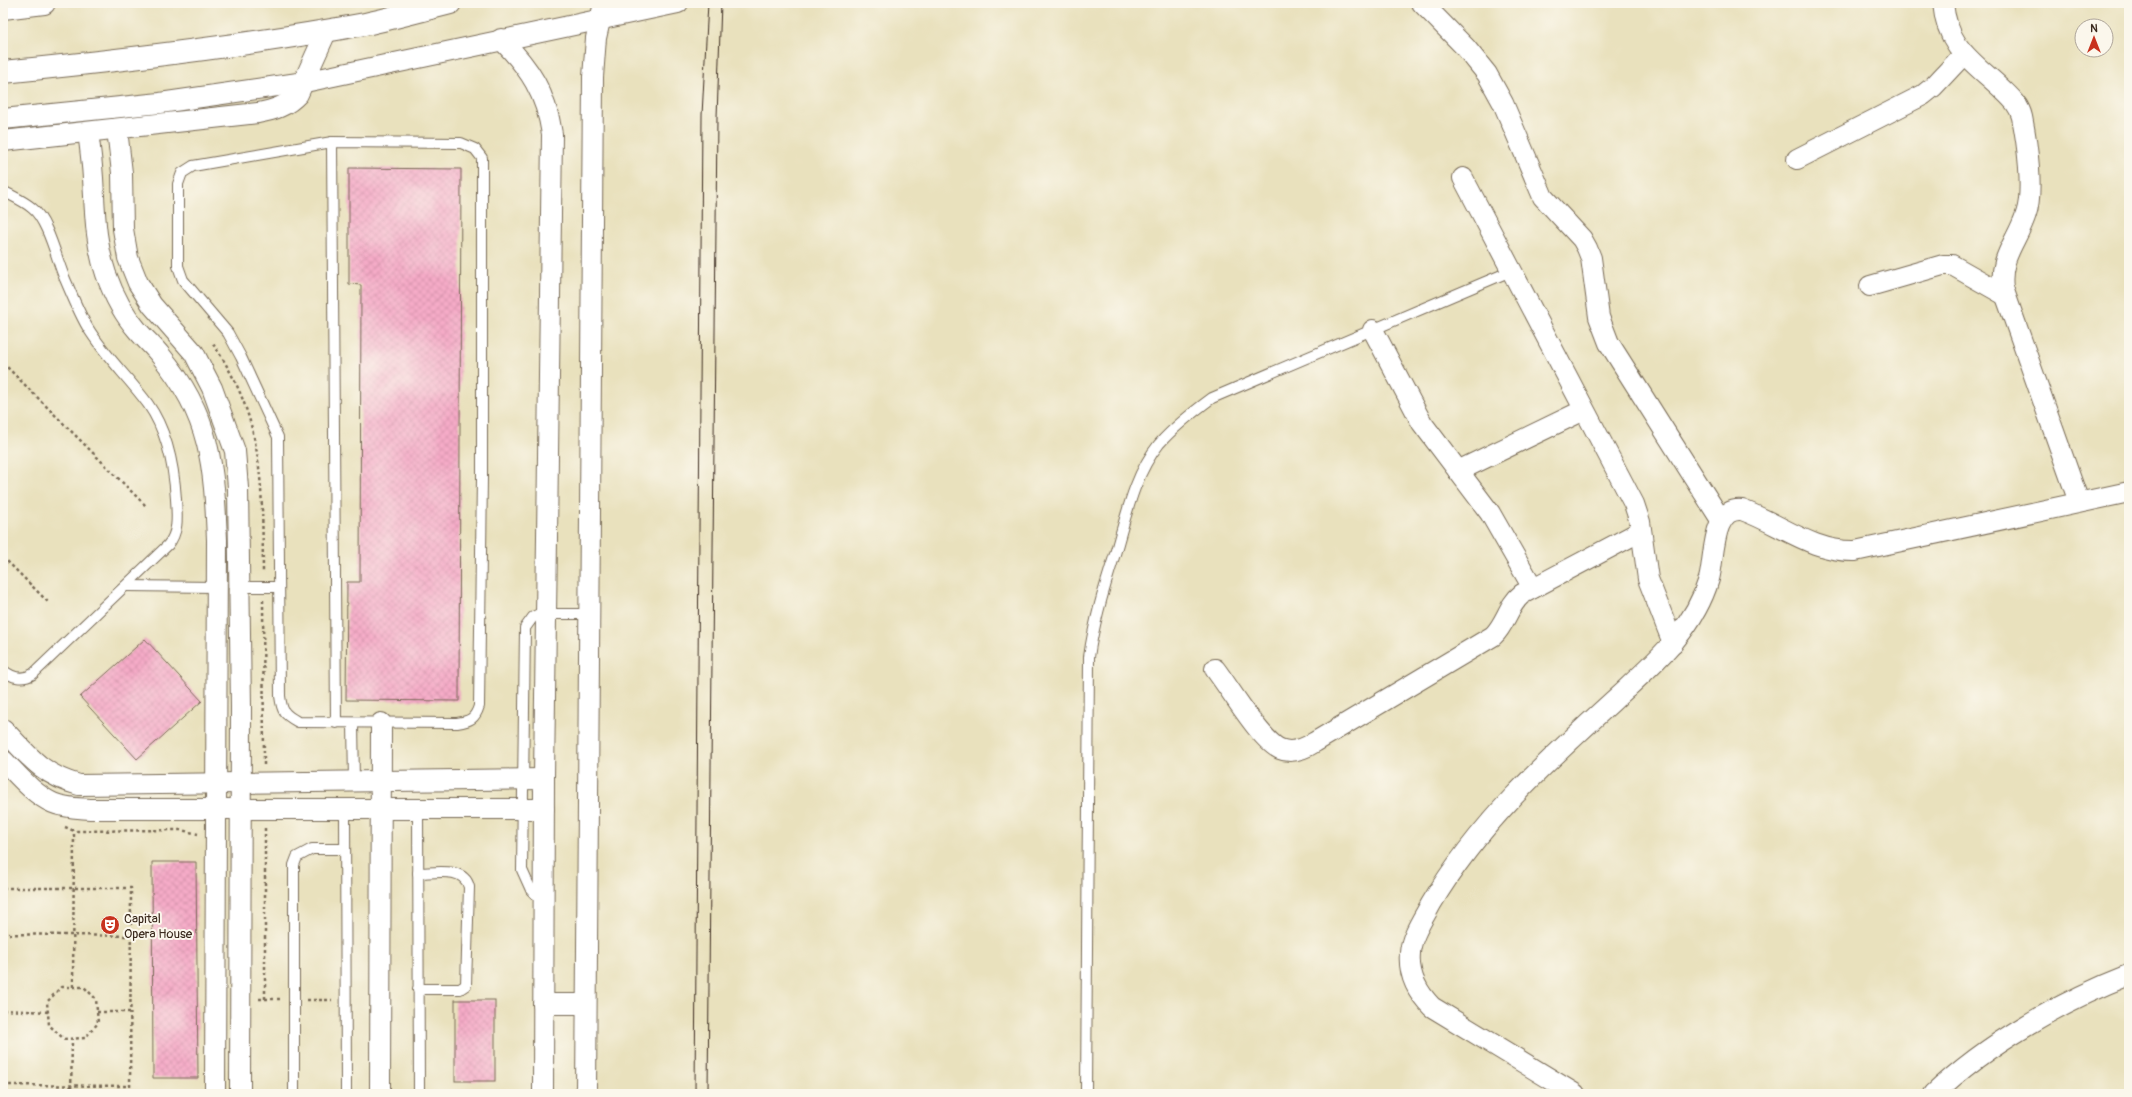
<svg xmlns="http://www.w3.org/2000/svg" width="2132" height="1097" viewBox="0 0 2132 1097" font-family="Pangolin,sans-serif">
<defs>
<pattern id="building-cross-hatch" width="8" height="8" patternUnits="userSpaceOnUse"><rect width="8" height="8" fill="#f5abc7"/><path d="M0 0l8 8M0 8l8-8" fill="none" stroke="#d393aa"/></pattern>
</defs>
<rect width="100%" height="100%" fill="#fbf7ec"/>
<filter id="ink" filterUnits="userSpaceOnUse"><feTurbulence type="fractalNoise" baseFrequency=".025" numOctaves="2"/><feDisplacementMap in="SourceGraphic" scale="8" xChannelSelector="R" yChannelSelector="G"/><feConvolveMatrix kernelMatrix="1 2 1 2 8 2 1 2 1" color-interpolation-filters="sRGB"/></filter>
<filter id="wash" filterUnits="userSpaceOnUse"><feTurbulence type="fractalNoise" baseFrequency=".012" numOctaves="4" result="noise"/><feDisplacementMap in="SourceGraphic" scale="16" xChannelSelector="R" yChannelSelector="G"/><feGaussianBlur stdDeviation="0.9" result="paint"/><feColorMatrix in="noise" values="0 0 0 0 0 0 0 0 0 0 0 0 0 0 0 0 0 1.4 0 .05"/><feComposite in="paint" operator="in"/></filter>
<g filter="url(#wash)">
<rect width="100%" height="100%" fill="#e9e1bd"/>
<g id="blocks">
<g fill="url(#building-cross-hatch)">
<path d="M349 168 461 169 459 701 346 700 347 582H360L361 285 349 284Z"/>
<path d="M145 639 202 701 137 759 80 697Z"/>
<path d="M152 862H196L198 1078H153Z"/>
<rect x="455" y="1000" width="40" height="81"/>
</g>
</g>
</g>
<g filter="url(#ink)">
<use href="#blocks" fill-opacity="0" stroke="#786a56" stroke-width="1"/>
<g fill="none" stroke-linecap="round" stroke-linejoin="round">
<defs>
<g id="lane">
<path d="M332 142 461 143 475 149 482 158V477L479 706C475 719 470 721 457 723L298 722C284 714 282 712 280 696L278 437 241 357 228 333 183 280 178 266V184L182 173 193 166Z"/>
<path d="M332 142 336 723"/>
<path d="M3 191C12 196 24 201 32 208 48 220 57 261 65 279 72 295 79 313 88 328 105 356 129 378 148 404 167 431 174 467 176 499 177 516 179 532 168 545L33 674C23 680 12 678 3 670"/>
<path d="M126 586 216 587"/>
<path d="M240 587H279"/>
<path d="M353 723 354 781"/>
<path d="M345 809 346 1094"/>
<path d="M418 809 419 1094"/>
<path d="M418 873C434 873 464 866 469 887L466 985 460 989H418"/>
<path d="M543 902 531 890 522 870 525 628 533 617 539 614H589"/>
<path d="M294 1094V865L297 857 312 849H345"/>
<path d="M1086 1094 1089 657C1094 621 1104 588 1115 554 1126 517 1134 475 1159 444 1175 426 1193 412 1212 398L1511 271"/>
</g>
<g id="street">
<path d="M1422 3 1466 48 1487 74 1503 103 1543 197 1582 239 1587 248 1591 258 1599 317 1609 343 1721 520"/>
<path d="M1943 3C1947 47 1971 60 2001 88 2010 97 2019 104 2022 117 2027 142 2034 191 2026 214 2017 242 1999 257 2003 288L2079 502"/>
<path d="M501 39C530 69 546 93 552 134L544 779 543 1094"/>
<path d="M3 119 160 103 305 82 678 3"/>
<path d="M117 129 122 173 123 229 128 258 138 283 152 305 194 353 212 388 235 451 238 488 241 707 240 1094"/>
<path d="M88 132C90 147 92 163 93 178 95 211 95 242 106 274 113 294 124 315 138 331 146 340 154 347 161 356 211 416 214 466 217 540L215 1094"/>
<path d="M3 141 258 113C274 110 287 106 298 94L327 30"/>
<path d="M1797 159 1923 95 1933 87 1964 54"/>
<path d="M1463 178 1634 504 1640 522 1648 579 1673 643"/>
<path d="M1870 286 1943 265H1952L2005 295"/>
<path d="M1373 330 1422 423 1490 513 1533 588"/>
<path d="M1458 471 1584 410"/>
<path d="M1215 669C1229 687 1261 741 1280 749 1292 754 1304 749 1315 742L1493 636C1506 624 1508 605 1522 594L1641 531"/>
<path d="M3 729C29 756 42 775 79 785L544 779"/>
<path d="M3 760C18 775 33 794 53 803 64 808 78 808 90 809H544"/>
<path d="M543 1004H586"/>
<path d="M380 1094 381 723"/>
<path d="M586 1094 593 77 596 38 604 3"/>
<path d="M1575 1094 1432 1007C1417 992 1408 975 1410 953 1411 936 1423 919 1431 904 1481 819 1554 755 1626 689 1661 657 1695 626 1709 579 1715 558 1711 507 1742 510 1781 524 1812 552 1855 551L2129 492"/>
<path d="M1934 1094C1986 1044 2062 1001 2129 975"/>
</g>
<g id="secondary">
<path d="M3 8 44 3"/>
<path d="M3 72C124 60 246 46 365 24 394 18 422 10 450 3"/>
</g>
</defs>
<use href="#lane" stroke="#786a56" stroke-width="12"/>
<use href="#street" stroke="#786a56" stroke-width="22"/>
<use href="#secondary" stroke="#786a56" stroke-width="24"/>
<g stroke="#786a56" stroke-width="2.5" stroke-dasharray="3 3" stroke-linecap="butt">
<path d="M213 344C265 419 262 486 263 573"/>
<path d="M3 363 146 506"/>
<path d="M3 557 48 602"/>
<path d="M263 600 264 765"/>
<path d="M65 827 74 831 181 830 198 834"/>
<path d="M265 828V999"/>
<path d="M3 888H131L130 1094"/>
<path d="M3 934 130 936"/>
<path d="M61 987H84L96 999 98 1023 85 1038 64 1039 49 1025 47 1002Z"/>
<path d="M73 987 74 830"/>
<path d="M259 999H280"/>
<path d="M307 1000H332"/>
<path d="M3 1010 48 1012"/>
<path d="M97 1012H131"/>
<path d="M3 1085 130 1086"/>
<path d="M71 1094 72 1039"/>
</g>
<use href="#lane" stroke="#fff" stroke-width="10"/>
<use href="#street" stroke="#fff" stroke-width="20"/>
<use href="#secondary" stroke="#fff" stroke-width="22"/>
<g stroke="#3b2a1e" stroke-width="1">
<path d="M695 1094 702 115 708 3"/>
<path d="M708 1094 717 117 721 3"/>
</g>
</g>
</g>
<defs>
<symbol id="theatre-disc" viewBox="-11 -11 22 22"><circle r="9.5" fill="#c8321e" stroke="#fbf7ec"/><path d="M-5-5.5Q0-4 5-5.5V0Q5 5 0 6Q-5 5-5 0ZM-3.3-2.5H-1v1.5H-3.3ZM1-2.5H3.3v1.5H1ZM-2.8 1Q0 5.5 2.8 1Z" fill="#fff"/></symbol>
</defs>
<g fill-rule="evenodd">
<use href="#theatre-disc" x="99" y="914" width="22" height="22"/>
</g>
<g text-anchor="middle" stroke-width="4" stroke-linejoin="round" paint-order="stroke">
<g font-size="13" fill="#3b2a1e" stroke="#fbf7ec" text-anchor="start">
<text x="124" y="923">Capital<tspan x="124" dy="15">Opera House</tspan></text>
</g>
</g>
<rect width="2132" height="1097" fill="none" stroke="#fbf7ec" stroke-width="16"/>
<g transform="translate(2094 38)"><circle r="19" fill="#fbf7ec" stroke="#aea59a"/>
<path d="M0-3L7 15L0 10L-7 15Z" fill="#c8321e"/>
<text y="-6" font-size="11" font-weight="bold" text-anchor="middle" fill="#3b2a1e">N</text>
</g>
</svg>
